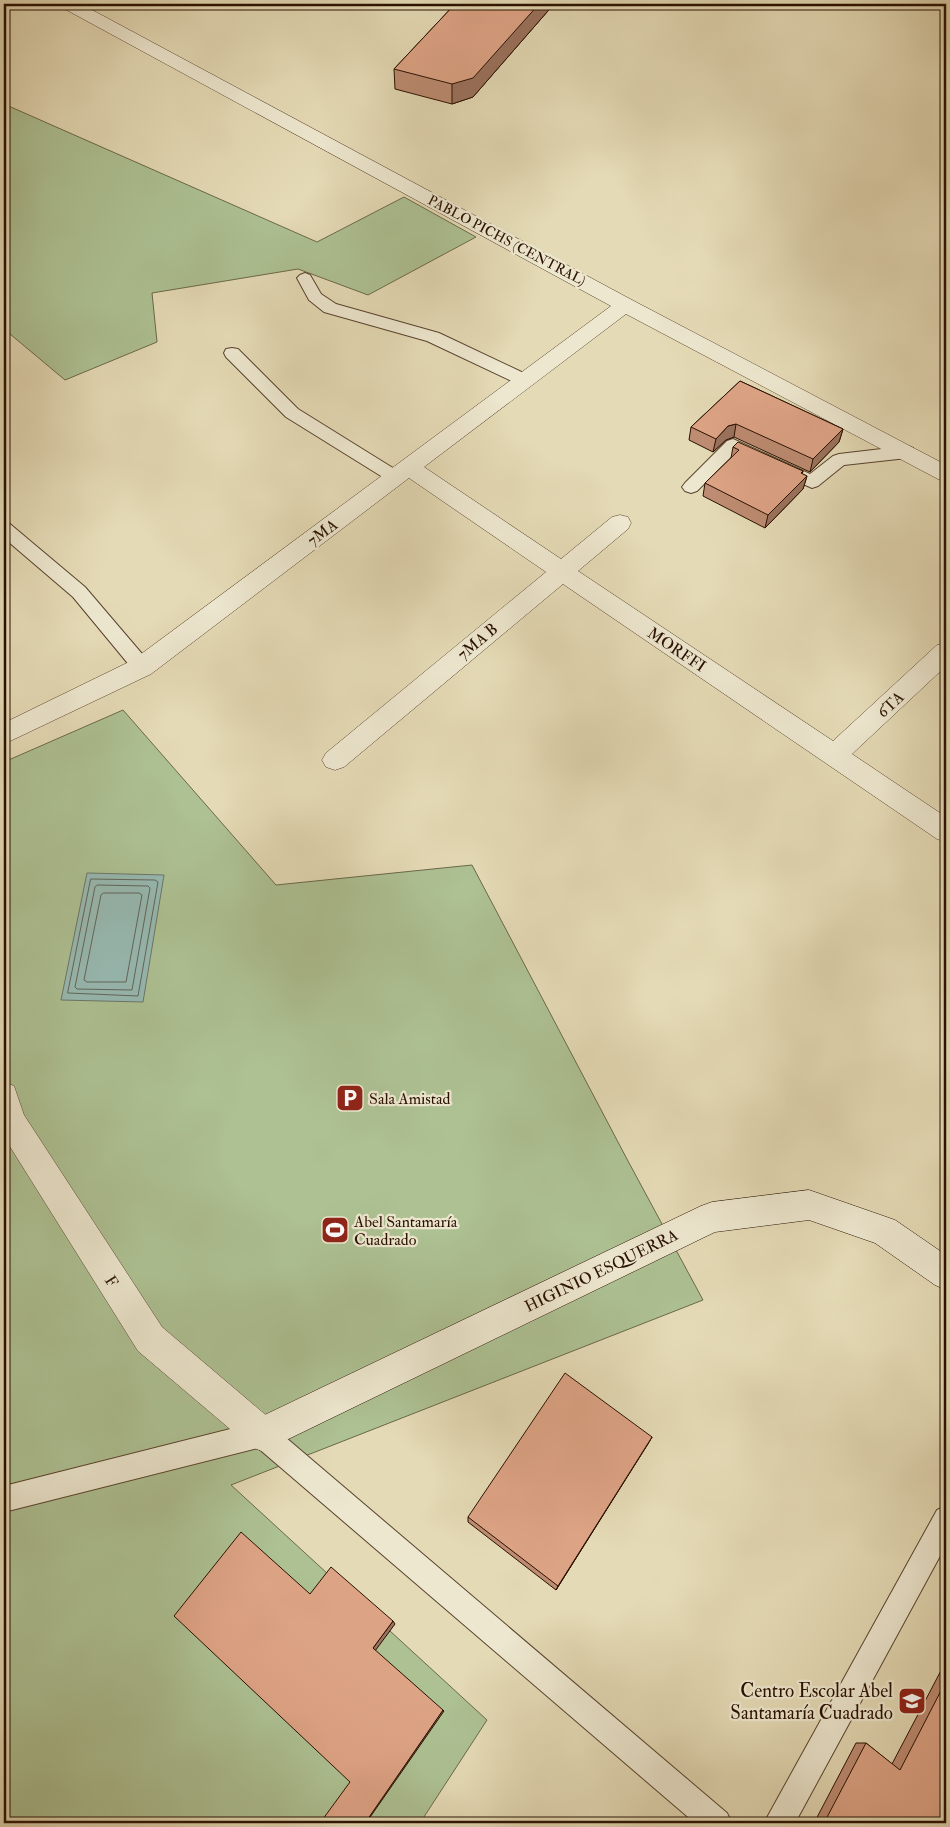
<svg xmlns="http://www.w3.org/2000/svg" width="950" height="1827" viewBox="0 0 950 1827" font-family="'IM FELL Double Pica',serif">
<rect width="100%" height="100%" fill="#e4dab5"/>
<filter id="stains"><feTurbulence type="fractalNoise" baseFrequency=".004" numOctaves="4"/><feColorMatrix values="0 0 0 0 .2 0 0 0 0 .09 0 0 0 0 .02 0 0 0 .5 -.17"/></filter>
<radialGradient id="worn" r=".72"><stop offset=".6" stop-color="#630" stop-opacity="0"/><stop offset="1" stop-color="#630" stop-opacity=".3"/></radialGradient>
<g fill="#adc193" stroke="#6b684a">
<path d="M4 104 317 242 404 197 476 237 368 295 298 269 152 293 157 342 65 380 4 329Z"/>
<path d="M123 710 276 885 472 865 628 1161 703 1300 231 1485 487 1720 420 1823H4V762Z"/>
</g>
<path fill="#97bab3" stroke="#6b766b" d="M87 873 164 875 143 1002 61 1000Z"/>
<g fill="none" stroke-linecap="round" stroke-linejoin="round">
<g stroke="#60655a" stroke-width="1">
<path d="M91 879 155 880 158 882 138 996 68 993Z"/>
<path d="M98 885 148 886 150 888 132 990 77 989 75 987 95 887Z"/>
<path d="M104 893H139L142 895 126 982H87L84 980 101 895Z"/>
</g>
<defs>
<g id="lane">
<path d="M305 273 310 275 321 294 336 304 439 333 530 376 532 380 530 384 524 385 518 384 427 341 324 312 309 300 297 278 300 275Z"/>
<path d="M232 348 238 349 298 409 401 473 404 477 401 481 395 483 389 481 286 417 226 357 224 353 226 349Z"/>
<path d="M733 439 810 474 833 456 839 454 907 446 913 448 916 452 913 456 907 458 844 465 818 486 812 488 735 453 697 491 691 493 685 491 682 487 685 483 727 441Z"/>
<path d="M4 522 10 524 85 587 149 662 151 667 149 672 142 674 135 672 73 597 4 538Z"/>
<path d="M262 1421 271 1425 727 1813 732 1823H695L258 1448 4 1512V1486Z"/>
<path d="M946 1506V1545L795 1823H764L937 1510Z"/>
</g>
<g id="street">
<path d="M61 4H81L632 300 946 465V482L938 479 626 314 424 467 561 559 612 517 620 515 628 517 631 523 628 529 578 571 833 741 937 645 946 643V666L852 754 946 817V842L937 839 563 584 344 767 335 770 326 767 322 760 326 753 546 572 409 478 151 674 4 744V723L133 660 611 306 63 8Z"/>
<path d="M4 1082 14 1086 24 1115 162 1327 274 1422 279 1434 274 1446 262 1451 250 1446 138 1351 4 1137Z"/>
</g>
<path id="secondary" d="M809 1190 895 1220 946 1255V1290L935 1285 875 1243 809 1220 715 1232 274 1446 262 1451 250 1446 245 1434 250 1422 701 1206 712 1202Z"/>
</defs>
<use href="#lane" stroke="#58422d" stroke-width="2"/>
<use href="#street" stroke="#58422d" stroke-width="1"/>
<use href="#secondary" stroke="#291000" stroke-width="1"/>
<use href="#lane" fill="#ede7cf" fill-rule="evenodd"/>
<use href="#street" fill="#ede7cf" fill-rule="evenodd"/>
<use href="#secondary" fill="#ede7cf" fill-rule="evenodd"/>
</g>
<g fill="#be8c72" stroke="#291000">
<path d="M455 4H554L473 97 452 104 395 89 394 69Z"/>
<path d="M740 381 843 429 839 442 810 472 734 437 726 440 713 452 689 440 691 427Z"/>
<path d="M733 447 803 471 802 474 807 476 803 489 765 528 703 496 705 483 731 458Z"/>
<path d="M652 1437 556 1590 468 1522V1517Z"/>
<path d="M946 1661V1823H814L856 1743H866L892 1764Z"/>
</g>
<g fill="#9b725d" stroke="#291000">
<path d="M539 4H554L473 97 452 104V84Z"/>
<path d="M736 424 734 437 726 440 713 452 716 439 728 426Z"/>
<path d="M843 429 839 442 810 472 813 459Z"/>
<path d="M803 471 800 483 807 476 803 489 765 528 768 515Z"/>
<path d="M652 1437 648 1444 556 1590 558 1586Z"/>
<path d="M393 1621 395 1624 375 1651 373 1648Z"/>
<path d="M443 1710 444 1711 366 1823H365Z"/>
</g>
<g fill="#dda385" stroke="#291000">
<path d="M455 4H539L473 78 452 84 394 69Z"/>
<path d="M740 381 843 429 813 459 736 424 728 426 716 439 691 427Z"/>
<path d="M738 442 803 471 801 473 807 476 768 515 705 483 739 450 733 447Z"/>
<path d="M565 1373 652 1437 558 1586 468 1517Z"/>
<path d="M241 1532 310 1594 331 1567 393 1621 373 1648 443 1710 365 1823H320L350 1782 174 1616Z"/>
<path d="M946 1681V1823H824L866 1743 900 1770Z"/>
</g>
<defs>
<symbol id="parking-square" viewBox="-11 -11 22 22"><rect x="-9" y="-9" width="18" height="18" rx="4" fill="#8f2418" stroke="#ede7cf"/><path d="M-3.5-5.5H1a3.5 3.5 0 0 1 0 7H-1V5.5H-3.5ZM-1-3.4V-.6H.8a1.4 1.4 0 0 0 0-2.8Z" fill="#fff"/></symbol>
<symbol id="stadium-square" viewBox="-11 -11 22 22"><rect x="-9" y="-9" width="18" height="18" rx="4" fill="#8f2418" stroke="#ede7cf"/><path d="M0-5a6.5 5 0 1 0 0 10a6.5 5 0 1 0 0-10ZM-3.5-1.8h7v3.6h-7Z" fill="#fff"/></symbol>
<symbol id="school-square" viewBox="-11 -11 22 22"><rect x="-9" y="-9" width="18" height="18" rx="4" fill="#8f2418" stroke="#ede7cf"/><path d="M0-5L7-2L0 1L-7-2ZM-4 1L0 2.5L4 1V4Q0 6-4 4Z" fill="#fff"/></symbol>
</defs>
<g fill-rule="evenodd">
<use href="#parking-square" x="334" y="1082" width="32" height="32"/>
<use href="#stadium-square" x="319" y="1214" width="32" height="32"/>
<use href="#school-square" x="896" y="1685" width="32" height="32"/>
</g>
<g text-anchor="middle" stroke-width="4.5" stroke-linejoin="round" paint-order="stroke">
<g font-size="14" fill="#291000" stroke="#ede7cf">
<text transform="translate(507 240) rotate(28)" y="5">PABLO PICHS (CENTRAL)</text>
</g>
<g font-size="16" fill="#291000" stroke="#ede7cf">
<text transform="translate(322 532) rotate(-37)" y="6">7MA</text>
<text transform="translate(477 641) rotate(-40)" y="6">7MA B</text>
<text transform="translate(677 649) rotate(34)" y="6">MORFFI</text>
<text transform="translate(890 704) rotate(-43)" y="6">6TA</text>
<text transform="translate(601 1270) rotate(-26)" y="6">HIGINIO ESQUERRA</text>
<text transform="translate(112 1281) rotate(57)" y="6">F</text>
</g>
<g font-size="16" fill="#291000" stroke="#ede7cf" text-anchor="start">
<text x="369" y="1104">Sala Amistad</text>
<text x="354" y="1227">Abel Santamaría<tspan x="354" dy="18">Cuadrado</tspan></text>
</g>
<g font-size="19" fill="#291000" stroke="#ede7cf" text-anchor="end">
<text x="893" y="1697">Centro Escolar Abel<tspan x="893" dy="22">Santamaría Cuadrado</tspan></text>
</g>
</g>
<rect width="950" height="1827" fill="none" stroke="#e4dab5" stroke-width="20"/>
<rect x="5" y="5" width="940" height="1817" fill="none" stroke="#291000" stroke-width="2.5"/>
<rect x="10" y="10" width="930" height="1807" fill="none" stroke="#291000"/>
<rect width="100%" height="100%" filter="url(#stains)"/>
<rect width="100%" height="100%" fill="url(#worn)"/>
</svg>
